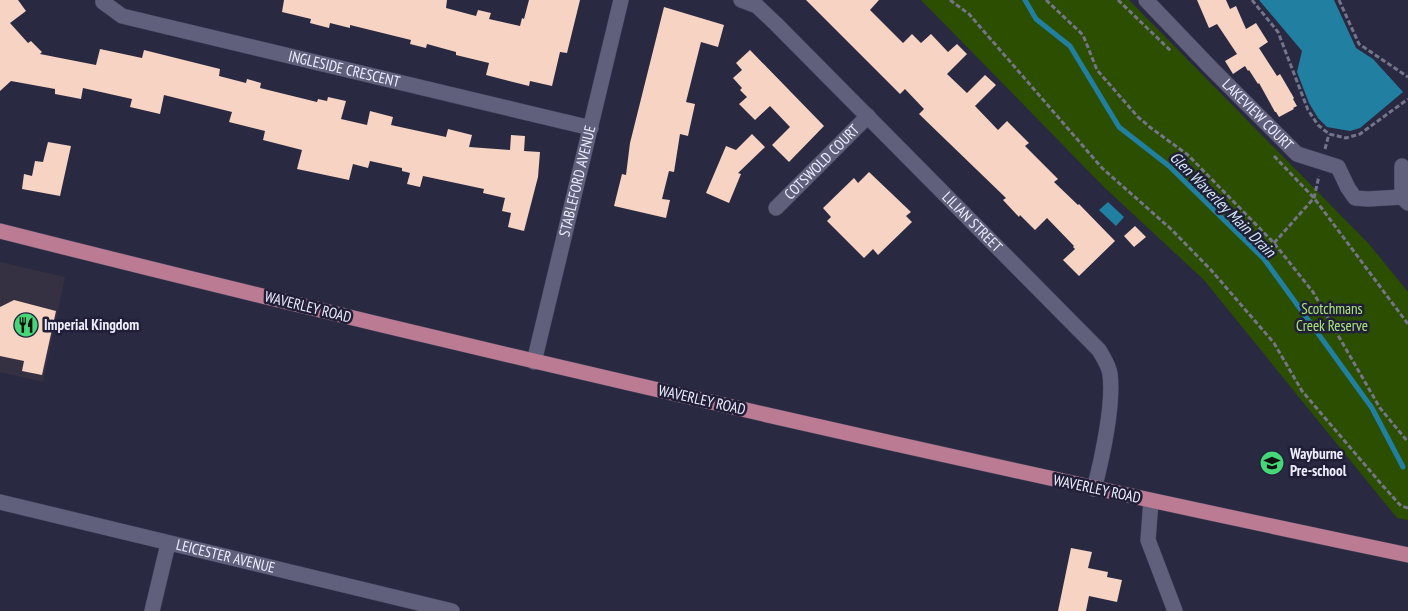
<svg xmlns="http://www.w3.org/2000/svg" width="1408" height="611" viewBox="0 0 1408 611" font-family="'PT Sans Narrow',sans-serif">
<rect width="100%" height="100%" fill="#2a2942"/>
<path fill="#353142" d="M0 262 65 277 43 382 0 372Z"/>
<path fill="#2c4e00" d="M921 0H1129L1369 244 1408 292V520L1397 518 1204 280 1104 187Z"/>
<g fill="#2180a1">
<path d="M1259 0H1334L1356 48 1373 59 1403 92 1360 128 1350 131 1327 127 1318 118 1309 103 1297 72 1302 51Z"/>
<path d="M1108 202 1124 217 1116 226 1099 210Z"/>
</g>
<g fill="none" stroke-linecap="round" stroke-linejoin="round">
<path stroke="#2180a1" stroke-width="5" d="M1025 0 1036 19 1070 46 1119 127 1169 166 1264 259 1372 408 1403 467"/>
</g>
<g fill="#f6d3c2">
<path d="M0 0H18L26 11 10 23 28 43 31 41 42 52 40 54 96 65 100 49 142 58 144 50 220 69 219 76 246 83 247 79 261 83 260 88 317 102 318 99 327 101 328 97 346 101 341 119 367 125 370 111 393 117 391 125 446 137 448 129 472 135 469 147 510 150 511 135 525 136 524 151 540 152 538 177 524 231 508 227 511 213 502 211 505 198 483 193 484 189 423 176 420 187 407 184 410 173 402 171V168L370 161 368 168 353 164 349 180 297 169 302 150 263 140 265 131 229 122 232 112 164 95 160 114 130 107 132 99 83 88 81 99 55 94V89L11 81 0 91Z"/>
<path d="M284 0H447L446 8 476 16 478 10 491 13 489 19 520 26 522 18 524 19 529 0H580L567 53 560 52 552 86 530 81 529 86 486 75 489 63 456 55V52L427 44 426 48 410 44 411 40 350 25V28L330 23 329 28 310 23 311 19 282 12Z"/>
<path d="M806 0H879L870 10 903 43 912 34 921 43 931 34 948 52 957 44 967 54 947 74 967 93 985 75 996 85 975 106 998 130 1007 121 1029 143 1025 146 1058 179 1054 182 1078 205 1079 204 1115 241 1079 276 1063 260 1075 249 1073 247 1074 246 1047 218 1035 230 1020 215 1019 217 1003 200 1006 198 919 114 924 109 905 89 900 94Z"/>
<path d="M1197 0H1226L1230 9 1236 6 1246 29 1256 23 1268 42 1259 48 1277 76 1280 74 1294 98 1293 99 1297 106 1293 108 1294 109 1279 117 1276 112H1275L1259 83 1258 84 1249 70 1248 71 1245 66 1233 74 1225 61 1237 54 1217 24 1209 28Z"/>
<path d="M664 7 724 25 718 47 701 42 686 102 695 104 688 136 680 134 674 172 669 171 662 199 670 200 666 218 614 206 622 174 626 175 630 143Z"/>
<path d="M750 50 824 126 789 162 772 145 790 127 770 106 755 120 739 104 747 97 740 90 742 88 733 78 742 70 736 63Z"/>
<path d="M752 134 765 147 738 173 741 174 729 203 706 193 726 146 736 150Z"/>
<path d="M48 142 71 146 60 196 22 189 24 174 32 176 35 161 43 162Z"/>
<path d="M869 172 911 212 906 216 912 222 878 255 873 249 864 258 827 221 831 217 823 208 854 178 858 183Z"/>
<path d="M1135 226 1146 237 1134 247 1124 236Z"/>
<path d="M14 300 56 311 42 375 22 371 24 361 0 356V307Z"/>
<path d="M1071 548 1092 552 1088 568 1108 572 1107 577 1122 580 1117 602 1089 596 1086 611H1058Z"/>
</g>
<g fill="none" stroke-linecap="round" stroke-linejoin="round">
<defs>
<g id="minor">
<path id="s1" d="M103 0V2L122 16 591 128"/>
<path id="s2" d="M741 0 757 6 776 24 1099 350C1103 357 1109 366 1110 374 1114 404 1102 459 1094 489"/>
<path id="s3" d="M1146 0 1210 67 1297 154 1338 167 1348 188 1355 198 1368 199 1402 197 1408 203"/>
<path d="M1402 197V166"/>
<path id="s4" d="M776 208 868 116"/>
<path id="s5" d="M534 362 621 0"/>
<path d="M1151 501 1148 540 1175 611"/>
<path id="s6" d="M0 502 452 611"/>
<path d="M152 611 168 544"/>
</g>
<path id="major" d="M0 231C467 349 937 456 1408 555"/>
</defs>
<use href="#minor" stroke="#48465c" stroke-width="16"/>
<use href="#major" stroke="#48465c" stroke-width="16"/>
<g stroke="#74748a" stroke-width="3" stroke-dasharray="5 2.5" stroke-linecap="butt">
<path d="M950 0 969 14 1102 168 1171 229 1211 270 1274 343 1302 391 1383 486 1401 506 1408 508"/>
<path d="M1046 0 1083 35 1097 70 1138 117 1151 128 1188 155 1274 243 1313 292 1380 408 1408 442"/>
<path d="M1118 0 1172 52"/>
<path d="M1252 0 1278 32 1308 110 1318 125 1329 134 1346 138 1360 134 1408 99"/>
<path d="M1339 0 1359 44 1408 77"/>
<path d="M1325 149 1329 134"/>
<path d="M1274 156 1314 198 1408 324"/>
<path d="M1274 243 1314 198 1319 176"/>
</g>
<use href="#minor" stroke="#60607d" stroke-width="15"/>
<use href="#major" stroke="#bb7b93" stroke-width="15"/>
</g>
<defs>
<symbol id="restaurant-disc" viewBox="-11 -11 22 22"><circle r="9.5" fill="#46d779" stroke="#211f38"/><path d="M-5-6h1v4h1v-4h1v4h1v-4h1v5L-1.5 .5V6h-2V.5L-5-1ZM5-6V6H3V1.5H1.5Q1.5-4 5-6Z" fill="#111"/></symbol>
<symbol id="school-disc" viewBox="-11 -11 22 22"><circle r="9.5" fill="#46d779" stroke="#211f38"/><path d="M0-5L7-2L0 1L-7-2ZM-4 1L0 2.5L4 1V4Q0 6-4 4Z" fill="#111"/></symbol>
</defs>
<g fill-rule="evenodd">
<use href="#restaurant-disc" x="12" y="311" width="28" height="28"/>
<use href="#school-disc" x="1258" y="449" width="28" height="28"/>
</g>
<g text-anchor="middle" stroke-width="5" stroke-linejoin="round" paint-order="stroke">
<g font-size="15" fill="#eef" stroke="#211f38">
<text dy="5" stroke="none"><textPath href="#s1" startOffset="254">INGLESIDE CRESCENT</textPath></text>
<text dy="5" stroke="none"><textPath href="#s3" startOffset="160">LAKEVIEW COURT</textPath></text>
<text dy="5" stroke="none"><textPath href="#s4" startOffset="65">COTSWOLD COURT</textPath></text>
<text dy="5" stroke="none"><textPath href="#s5" startOffset="186">STABLEFORD AVENUE</textPath></text>
<text dy="5" stroke="none"><textPath href="#s2" startOffset="322">LILIAN STREET</textPath></text>
<text transform="translate(308 307) rotate(14)" y="5">WAVERLEY ROAD</text>
<text transform="translate(702 400) rotate(13)" y="5">WAVERLEY ROAD</text>
<text transform="translate(1097 489) rotate(12)" y="5">WAVERLEY ROAD</text>
<text dy="5" stroke="none"><textPath href="#s6" startOffset="232">LEICESTER AVENUE</textPath></text>
</g>
<g font-size="15" fill="#abe678" stroke="#211f38">
<text x="1332" y="314">Scotchmans<tspan x="1332" dy="17">Creek Reserve</tspan></text>
</g>
<g font-size="15" font-weight="bold" fill="#eef" stroke="#211f38" text-anchor="start">
<text x="44" y="330">Imperial Kingdom</text>
<text x="1290" y="459">Wayburne<tspan x="1290" dy="17">Pre-school</tspan></text>
</g>
<g font-size="16" font-style="italic" fill="#d0e9f4" stroke="#211f38">
<text transform="translate(1223 204) rotate(45)" y="6">Glen Waverley Main Drain</text>
</g>
</g>
</svg>
